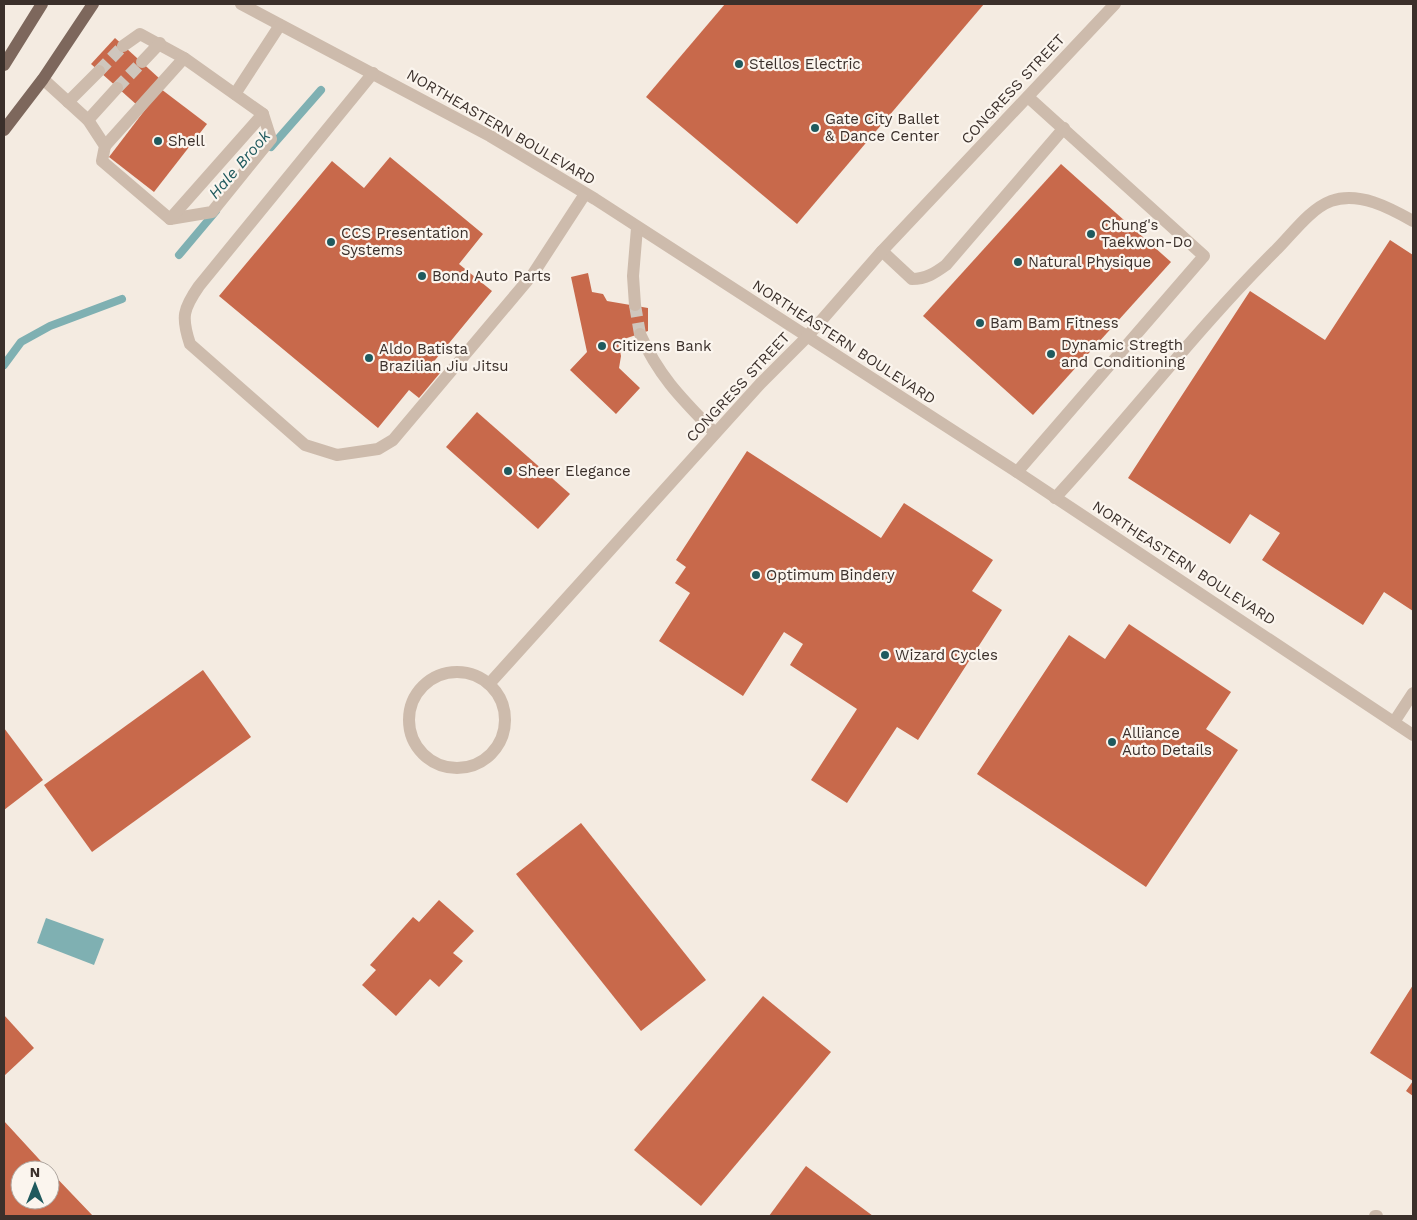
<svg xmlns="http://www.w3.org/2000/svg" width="1417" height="1220" viewBox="0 0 1417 1220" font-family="'Work Sans',sans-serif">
<rect width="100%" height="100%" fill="#f4ebe1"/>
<path fill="#7fb0b2" d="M46 918 104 939 94 965 37 943Z"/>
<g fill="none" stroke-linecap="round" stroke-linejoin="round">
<g stroke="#7fb0b2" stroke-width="8">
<path d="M271 147 321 90"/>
<path d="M179 255 216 211"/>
<path d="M4 365 21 342 50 326 122 299"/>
</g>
</g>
<g fill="#c8694b">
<path d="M725 4H984L797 224 646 97Z"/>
<path d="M115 38 160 79 137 105 91 64Z"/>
<path d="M161 89 207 124 154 192 109 157Z"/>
<path d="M390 157 483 234 459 264 492 291 431 365 440 373 419 398 409 390 378 428 219 296 332 161 364 188Z"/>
<path d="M1061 164 1171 262 1033 415 923 316Z"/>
<path d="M1390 240 1413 255V611L1384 592 1363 625 1262 560 1280 533 1250 514 1230 544 1128 478 1250 291 1325 340Z"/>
<path d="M588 273 592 292 603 294 607 301 648 308V331L618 341 621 356 619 368 640 388 616 414 570 370 587 352 571 277Z"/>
<path d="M477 412 570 494 538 529 446 447Z"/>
<path d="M747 451 881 538 904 503 993 560 972 591 1002 610 918 740 897 727 847 803 811 780 857 709 790 665 803 644 784 632 743 696 659 641 690 593 675 583 686 567 676 560Z"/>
<path d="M1129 624 1231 692 1206 729 1238 750 1146 887 977 774 1069 635 1105 659Z"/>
<path d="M203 670 251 737 92 852 44 785Z"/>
<path d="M4 728 43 780 4 810Z"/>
<path d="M581 823 706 980 641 1031 516 874Z"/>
<path d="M439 900 474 931 453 953 463 961 439 987 430 979 396 1016 362 985 376 970 370 965 413 917 419 922Z"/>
<path d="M1413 985V1096L1406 1091 1413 1081 1370 1053Z"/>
<path d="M763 996 831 1052 701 1206 634 1150Z"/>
<path d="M4 1015 34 1048 4 1076Z"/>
<path d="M4 1121 49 1170H20V1200H50V1171L93 1216H4Z"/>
<path d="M806 1166 873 1216H769Z"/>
</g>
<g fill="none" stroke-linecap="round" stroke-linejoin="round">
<g stroke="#cfc6bd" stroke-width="12" stroke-dasharray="12 6" stroke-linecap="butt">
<path d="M99 71 123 46"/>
<path d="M117 88 142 62"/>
<path d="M635 305 640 334"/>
</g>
<g stroke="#cdbbac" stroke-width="12">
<path d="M241 4 490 136 595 199 1017 472 1413 735"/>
<path d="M123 46 140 34 184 58 263 114 271 139 212 212 170 219"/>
<path d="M142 62 160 43"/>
<path d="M373 73 199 286C183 309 181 317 190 344L305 445 337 455 378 449 393 440 533 274 585 194"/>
<path d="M43 79 88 120 105 146 102 161 170 219 263 114"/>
<path d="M235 94 280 25"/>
<path d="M68 102 99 71"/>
<path d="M88 120 117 88"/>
<path d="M105 146 184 58"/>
<path d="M882 251 912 279C926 279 935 273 946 265L1064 128"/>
<path d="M635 305 633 276 637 228"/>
<path d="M640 334C659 377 683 400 715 433"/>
<path d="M1017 472 1204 256 1028 97"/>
<path d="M1055 498C1131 416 1198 327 1277 249 1293 233 1310 209 1331 201 1359 191 1390 208 1413 221"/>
<circle cx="457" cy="720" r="48"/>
<path d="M489 684 760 384 806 338 882 251 1115 4"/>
<path d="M1394 722 1413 693"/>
<path d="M1375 1216H1377"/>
</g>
<g stroke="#7d675c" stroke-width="12">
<path d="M4 65 42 4"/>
<path d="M4 130 43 79 93 4"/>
</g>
</g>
<g fill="#1f5a5e" stroke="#fbf5ee" stroke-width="2">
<circle cx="739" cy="64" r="5"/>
<circle cx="815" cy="128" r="5"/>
<circle cx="158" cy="141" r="5"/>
<circle cx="1091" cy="234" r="5"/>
<circle cx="331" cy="242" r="5"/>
<circle cx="1018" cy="262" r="5"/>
<circle cx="422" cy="276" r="5"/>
<circle cx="980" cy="323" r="5"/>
<circle cx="602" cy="346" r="5"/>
<circle cx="1051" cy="354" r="5"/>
<circle cx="369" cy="358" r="5"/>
<circle cx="508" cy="471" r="5"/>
<circle cx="756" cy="575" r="5"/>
<circle cx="885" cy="655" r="5"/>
<circle cx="1112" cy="742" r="5"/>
</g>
<g text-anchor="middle" stroke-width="4.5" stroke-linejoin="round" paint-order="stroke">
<g font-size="15" fill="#3b302b" stroke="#fbf5ee" text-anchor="start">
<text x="749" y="69">Stellos Electric</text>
<text x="825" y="124">Gate City Ballet<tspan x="825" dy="17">&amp; Dance Center</tspan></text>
<text x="168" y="146">Shell</text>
<text x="1101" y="230">Chung's<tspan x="1101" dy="17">Taekwon-Do</tspan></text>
<text x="341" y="238">CCS Presentation<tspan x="341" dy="17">Systems</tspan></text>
<text x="1028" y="267">Natural Physique</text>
<text x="432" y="281">Bond Auto Parts</text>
<text x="990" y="328">Bam Bam Fitness</text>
<text x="1061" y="350">Dynamic Stregth<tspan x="1061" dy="17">and Conditioning</tspan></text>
<text x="612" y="351">Citizens Bank</text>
<text x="379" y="354">Aldo Batista<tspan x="379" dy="17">Brazilian Jiu Jitsu</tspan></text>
<text x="518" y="476">Sheer Elegance</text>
<text x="766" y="580">Optimum Bindery</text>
<text x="895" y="660">Wizard Cycles</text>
<text x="1122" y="738">Alliance<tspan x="1122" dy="17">Auto Details</tspan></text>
</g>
<g font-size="15" fill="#3b302b" stroke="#fbf5ee">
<text transform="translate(1013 89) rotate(-47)" y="5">CONGRESS STREET</text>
<text transform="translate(501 127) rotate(30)" y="5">NORTHEASTERN BOULEVARD</text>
<text transform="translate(844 342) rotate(33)" y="5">NORTHEASTERN BOULEVARD</text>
<text transform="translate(738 387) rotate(-47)" y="5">CONGRESS STREET</text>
<text transform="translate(1184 563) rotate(33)" y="5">NORTHEASTERN BOULEVARD</text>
</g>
<g font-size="16" font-style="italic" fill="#1f5a5e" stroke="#fbf5ee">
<text transform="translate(239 164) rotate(-49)" y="6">Hale Brook</text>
</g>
</g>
<rect width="1417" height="1220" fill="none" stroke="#3b302b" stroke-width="10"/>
<g transform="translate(35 1185)"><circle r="24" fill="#fbf5ee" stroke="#aea6a0"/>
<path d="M0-4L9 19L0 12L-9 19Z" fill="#1f5a5e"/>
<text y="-8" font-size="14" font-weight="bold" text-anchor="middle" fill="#3b302b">N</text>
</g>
</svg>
